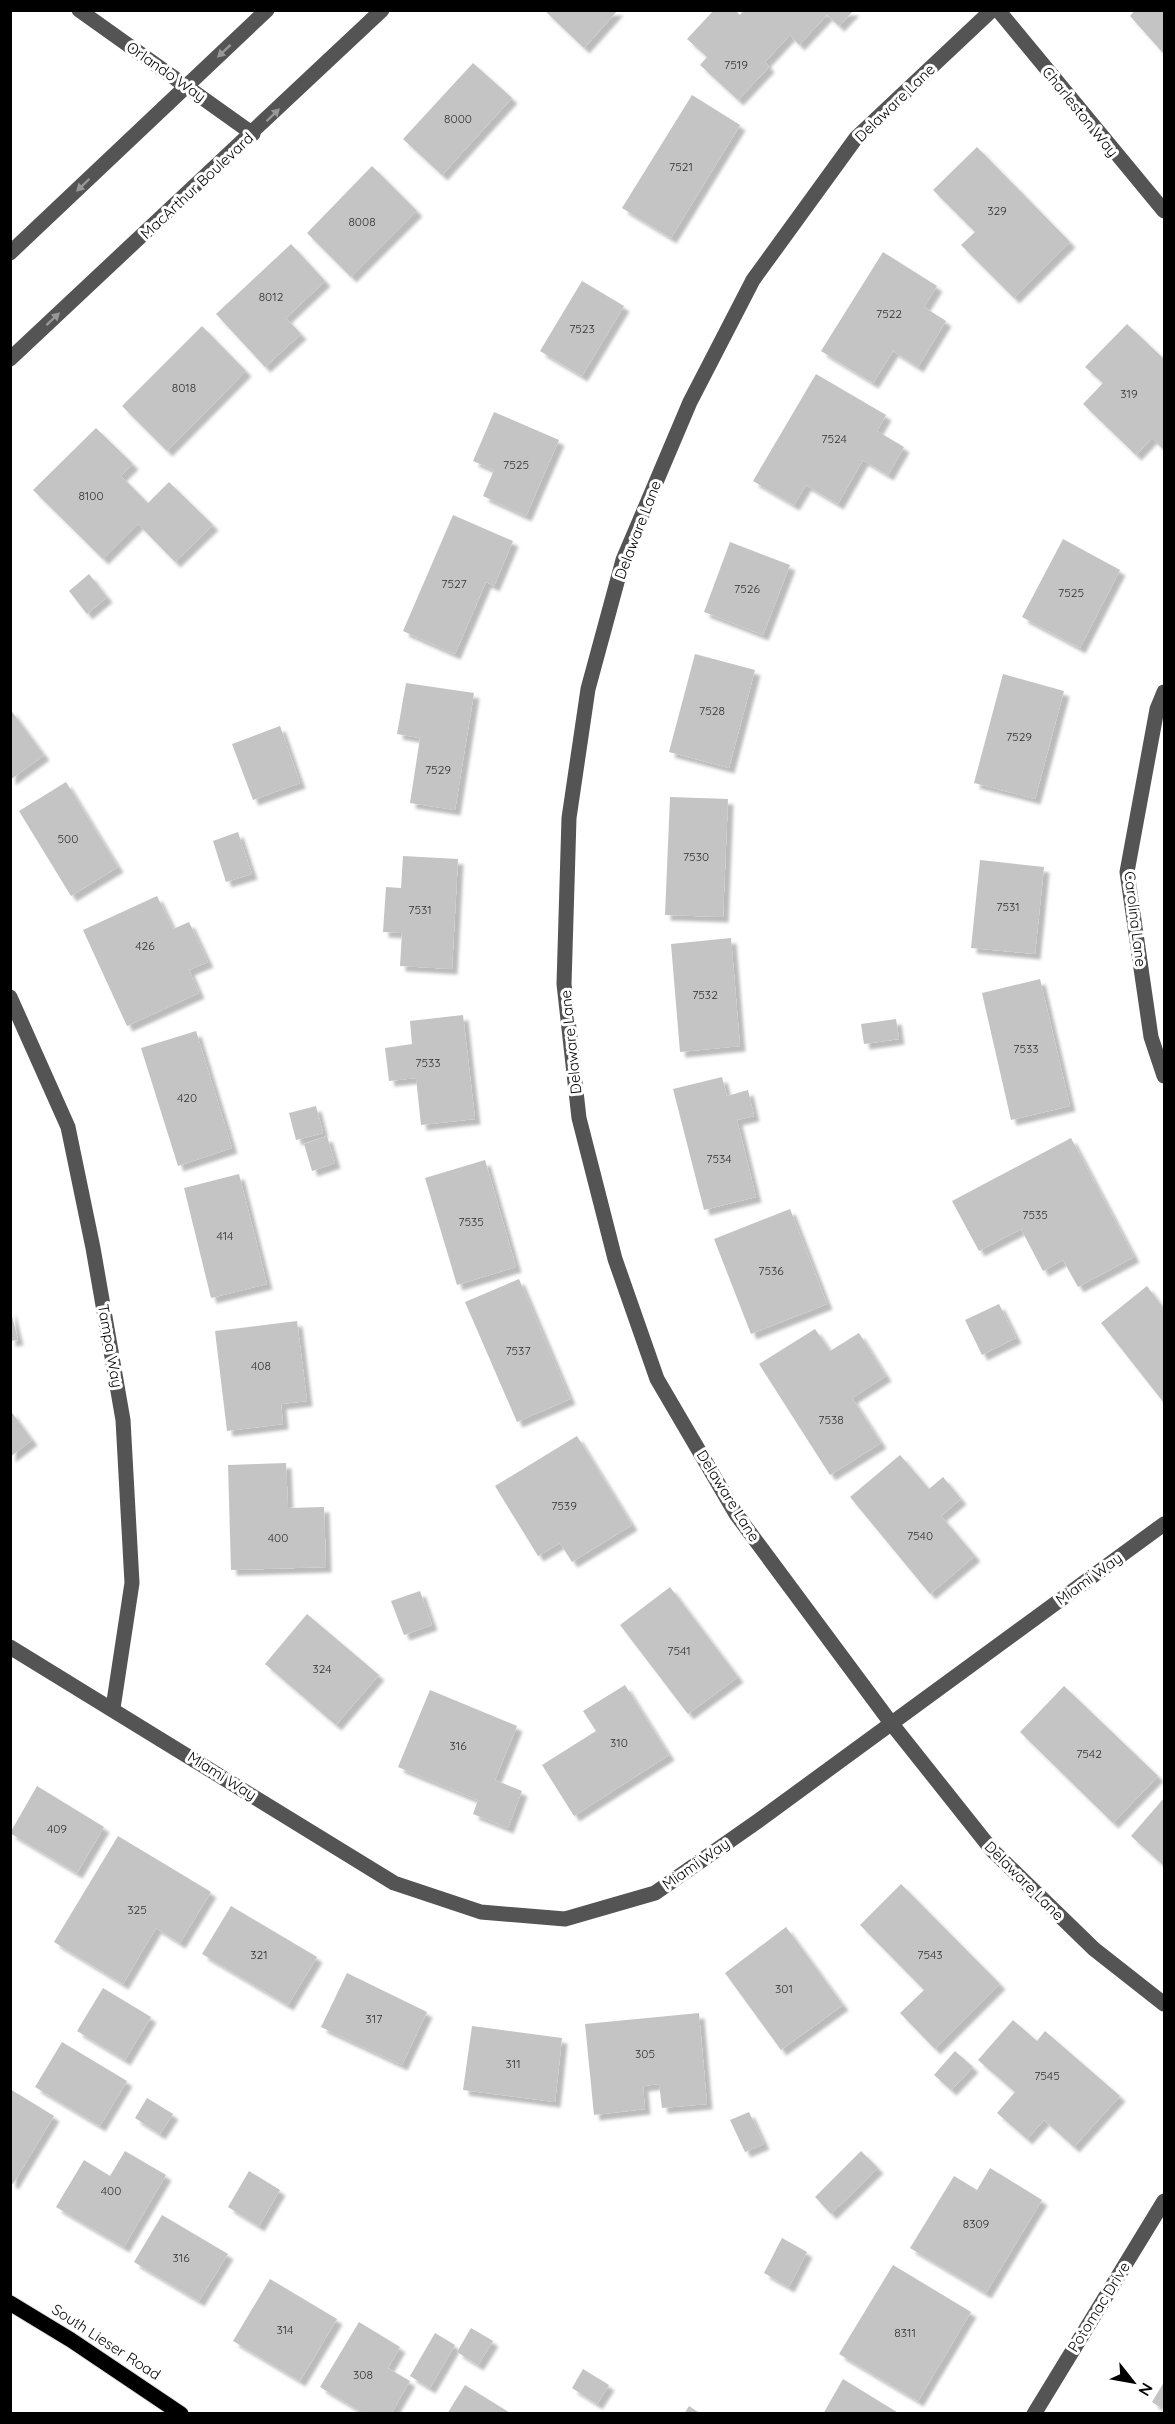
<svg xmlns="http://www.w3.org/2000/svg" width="1175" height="2424" viewBox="0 0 1175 2424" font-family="Quicksand,sans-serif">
<defs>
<filter id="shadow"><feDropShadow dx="5.5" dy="5.5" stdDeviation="1.5" flood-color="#0004"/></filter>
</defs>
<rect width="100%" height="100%" fill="#fff"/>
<g fill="#c4c4c4" filter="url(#shadow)">
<path d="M544 10H618L584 48Z"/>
<path d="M714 10H735L740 15 744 10H854L839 26 827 15 799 45 790 35 765 62 769 67 738 100 700 65 707 57 687 39Z"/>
<path d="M1135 10H1164V54L1130 16Z"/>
<path d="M473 63 512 98 442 175 403 139Z"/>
<path d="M692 95 740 125 671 238 622 208Z"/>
<path d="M977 147 1070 242 1014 298 961 245 975 232 933 190Z"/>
<path d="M372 166 417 211 351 277 307 233Z"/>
<path d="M291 244 325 281 286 318 301 334 265 367 216 314Z"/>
<path d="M883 252 937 286 924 307 946 321 918 367 893 351 873 383 821 351Z"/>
<path d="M582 281 624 306 582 376 540 351Z"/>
<path d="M1127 324 1164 359V450L1152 438 1136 455 1083 404 1103 383 1085 367Z"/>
<path d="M202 326 246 371 167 451 122 406Z"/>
<path d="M816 374 886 415 877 431 904 447 888 475 863 460 838 504 806 485 794 505 753 481Z"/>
<path d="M494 412 559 440 526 516 483 496 494 470 473 461Z"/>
<path d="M96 428 133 464 121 476 148 503 169 482 213 525 175 562 138 524 103 559 33 490Z"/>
<path d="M453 515 513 541 494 586 486 582 455 654 403 631Z"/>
<path d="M1063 539 1120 570 1080 648 1022 617Z"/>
<path d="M730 542 790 565 763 635 704 612Z"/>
<path d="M89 574 107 597 87 614 69 591Z"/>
<path d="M695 654 755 670 729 768 669 752Z"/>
<path d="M1003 674 1064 691 1035 799 974 783Z"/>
<path d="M406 683 474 693 455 810 410 803 420 738 397 734Z"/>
<path d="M10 709 44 755 10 780Z"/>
<path d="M280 726 300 783 253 800 232 744Z"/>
<path d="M66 782 118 867 71 896 19 811Z"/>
<path d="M670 797 728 799 723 917 665 915Z"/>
<path d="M238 832 252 874 226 882 213 841Z"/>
<path d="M403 856 458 859 452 969 400 966 402 933 383 932 386 887 401 888Z"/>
<path d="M980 860 1044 867 1035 954 971 948Z"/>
<path d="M157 896 173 929 189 922 208 962 189 970 199 993 127 1026 83 930Z"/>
<path d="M731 938 740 1046 680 1052 671 944Z"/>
<path d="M1040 979 1070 1106 1011 1120 982 993Z"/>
<path d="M463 1015 475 1119 421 1125 416 1078 389 1081 385 1048 412 1044 410 1021Z"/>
<path d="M896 1019 899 1039 864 1044 861 1024Z"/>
<path d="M196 1031 232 1148 178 1166 141 1048Z"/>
<path d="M722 1077 727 1096 748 1090 754 1116 737 1120 756 1197 704 1210 673 1089Z"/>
<path d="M316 1106 323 1133 296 1140 289 1113Z"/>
<path d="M327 1136 335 1163 312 1171 304 1144Z"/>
<path d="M1071 1138 1134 1257 1078 1287 1063 1260 1043 1271 1021 1229 979 1251 952 1201Z"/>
<path d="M485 1160 516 1267 457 1285 425 1178Z"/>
<path d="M239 1174 267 1284 211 1298 184 1188Z"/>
<path d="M790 1209 827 1304 751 1334 714 1239Z"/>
<path d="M519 1279 570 1399 517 1422 465 1302Z"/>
<path d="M1147 1286 1164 1309V1403L1101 1323Z"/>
<path d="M999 1304 1016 1338 982 1355 965 1320Z"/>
<path d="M10 1308 18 1340 10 1341Z"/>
<path d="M297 1321 307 1401 281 1404 283 1424 227 1431 215 1331Z"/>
<path d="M815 1329 830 1351 859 1333 886 1376 852 1398 881 1443 830 1475 759 1364Z"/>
<path d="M10 1410 32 1440 10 1457Z"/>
<path d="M577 1436 632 1525 572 1562 560 1543 538 1556 495 1486Z"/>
<path d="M900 1455 929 1489 943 1477 961 1499 941 1516 975 1556 930 1594 850 1497Z"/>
<path d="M286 1463 288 1508 324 1507 326 1567 231 1570 228 1465Z"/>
<path d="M670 1587 738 1677 688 1714 620 1625Z"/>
<path d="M420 1591 432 1625 404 1635 391 1601Z"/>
<path d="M307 1614 379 1675 336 1725 265 1664Z"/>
<path d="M625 1685 669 1755 574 1816 542 1765 596 1731 583 1711Z"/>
<path d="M1064 1686 1158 1776 1113 1823 1020 1732Z"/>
<path d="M430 1690 517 1726 495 1780 522 1791 508 1828 473 1814 478 1800 398 1767Z"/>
<path d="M37 1786 104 1827 77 1873 10 1833Z"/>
<path d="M1164 1798V1866L1131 1836Z"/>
<path d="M118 1836 211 1892 180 1943 156 1928 123 1984 54 1942Z"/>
<path d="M901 1884 1000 1984 935 2049 900 2013 924 1990 860 1925Z"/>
<path d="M231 1906 317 1957 288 2005 202 1954Z"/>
<path d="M786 1927 843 2005 781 2050 725 1973Z"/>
<path d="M347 1973 427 2012 402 2065 321 2027Z"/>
<path d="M103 1988 151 2017 125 2060 77 2031Z"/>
<path d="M699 2013 707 2104 662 2108 659 2084 643 2086 645 2109 594 2115 585 2024Z"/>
<path d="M1013 2020 1037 2041 1045 2031 1120 2096 1074 2147 1044 2120 1027 2139 997 2113 1015 2092 978 2060Z"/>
<path d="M472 2026 562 2038 555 2102 463 2090Z"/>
<path d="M62 2042 127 2081 100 2126 35 2087Z"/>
<path d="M955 2051 973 2067 951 2090 934 2075Z"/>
<path d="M10 2089 54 2116 13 2184 10 2182Z"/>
<path d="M147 2098 173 2114 160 2134 135 2118Z"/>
<path d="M749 2112 764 2144 745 2152 730 2120Z"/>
<path d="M125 2151 166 2175 124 2247 56 2207 84 2160 110 2176Z"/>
<path d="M861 2151 878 2168 831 2214 815 2197Z"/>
<path d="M990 2168 1042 2200 986 2293 910 2248 954 2176 977 2190Z"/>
<path d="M249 2171 280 2190 259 2226 228 2207Z"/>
<path d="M162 2215 228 2254 199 2301 134 2262Z"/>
<path d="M782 2238 807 2252 789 2287 764 2273Z"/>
<path d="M893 2265 971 2312 918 2401 839 2354Z"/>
<path d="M270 2279 337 2319 300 2381 233 2341Z"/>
<path d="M359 2322 400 2347 388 2368 410 2381 391 2414H365L320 2387Z"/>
<path d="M471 2328 493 2341 478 2365 457 2352Z"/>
<path d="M435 2333 455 2345 430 2388 410 2376Z"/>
<path d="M583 2369 609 2385 597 2404 572 2388Z"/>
<path d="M843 2379 900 2414H823Z"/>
<path d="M1164 2382V2410L1152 2402Z"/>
<path d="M465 2385 512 2414H447Z"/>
<path d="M689 2406 701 2414H684Z"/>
</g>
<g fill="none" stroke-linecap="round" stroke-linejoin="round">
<defs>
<path id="major" d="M10 2303 71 2340 181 2414"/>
</defs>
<use href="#major" stroke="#dbdbdb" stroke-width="17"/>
<g stroke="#545454" stroke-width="15">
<path d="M79 10 253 134"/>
<path d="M992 10 856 138 753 280 690 402 623 560 588 689 569 818 564 984 579 1118 615 1259 657 1379 736 1514 891 1723 992 1850 1094 1949 1164 2004"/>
<path d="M998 10 1164 211"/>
<path d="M10 253 267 10"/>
<path d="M10 359 382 10"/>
<path d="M1164 692 1157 709 1127 872 1151 1037 1164 1076"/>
<path d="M10 997 68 1127 93 1248 123 1420 132 1583 113 1708"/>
<path d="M10 1647 394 1883 481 1912 565 1919 655 1893 758 1821 1164 1524"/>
<path d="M1034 2414 1164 2201"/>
</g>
<use href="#major" stroke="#000" stroke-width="15"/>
</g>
<defs><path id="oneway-solid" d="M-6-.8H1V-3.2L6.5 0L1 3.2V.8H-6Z" transform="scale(1.5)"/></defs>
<g fill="#989898">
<use href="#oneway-solid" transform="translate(224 51) rotate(137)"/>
<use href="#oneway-solid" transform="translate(273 115) rotate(-44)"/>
<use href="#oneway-solid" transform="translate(83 185) rotate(136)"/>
<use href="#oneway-solid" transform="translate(53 319) rotate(-43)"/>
</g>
<g text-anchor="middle" stroke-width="6" stroke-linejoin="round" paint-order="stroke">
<g font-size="12" fill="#313131">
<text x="736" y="69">7519</text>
<text x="458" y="123">8000</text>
<text x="681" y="171">7521</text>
<text x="997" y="215">329</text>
<text x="362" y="226">8008</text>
<text x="271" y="301">8012</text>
<text x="889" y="318">7522</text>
<text x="582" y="333">7523</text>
<text x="184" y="392">8018</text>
<text x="1129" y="398">319</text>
<text x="834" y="443">7524</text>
<text x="516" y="469">7525</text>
<text x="91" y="500">8100</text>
<text x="454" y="588">7527</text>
<text x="747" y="593">7526</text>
<text x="1071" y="597">7525</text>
<text x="712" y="715">7528</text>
<text x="1019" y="741">7529</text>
<text x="438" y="774">7529</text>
<text x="68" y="843">500</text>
<text x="696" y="861">7530</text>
<text x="1008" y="911">7531</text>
<text x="420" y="914">7531</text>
<text x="145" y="950">426</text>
<text x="705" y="999">7532</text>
<text x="1026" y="1053">7533</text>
<text x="428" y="1067">7533</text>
<text x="187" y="1102">420</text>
<text x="719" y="1163">7534</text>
<text x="1035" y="1219">7535</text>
<text x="471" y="1226">7535</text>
<text x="225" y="1240">414</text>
<text x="771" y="1275">7536</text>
<text x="518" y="1355">7537</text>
<text x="261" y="1370">408</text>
<text x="831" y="1424">7538</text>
<text x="564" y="1510">7539</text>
<text x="920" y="1540">7540</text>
<text x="278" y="1542">400</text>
<text x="679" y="1655">7541</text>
<text x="322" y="1673">324</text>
<text x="619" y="1747">310</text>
<text x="458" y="1750">316</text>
<text x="1089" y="1758">7542</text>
<text x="57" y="1833">409</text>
<text x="137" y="1914">325</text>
<text x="259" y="1959">321</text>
<text x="930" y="1959">7543</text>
<text x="784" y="1993">301</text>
<text x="374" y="2023">317</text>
<text x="645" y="2058">305</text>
<text x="513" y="2068">311</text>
<text x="1047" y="2080">7545</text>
<text x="111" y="2195">400</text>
<text x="976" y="2228">8309</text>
<text x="181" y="2262">316</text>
<text x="285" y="2334">314</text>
<text x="905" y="2337">8311</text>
<text x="363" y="2379">308</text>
</g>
<g font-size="15" fill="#000" stroke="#fff">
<text transform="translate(166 72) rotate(35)" y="5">Orlando Way</text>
<text transform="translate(895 103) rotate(-44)" y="5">Delaware Lane</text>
<text transform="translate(1080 112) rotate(51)" y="5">Charleston Way</text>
<text transform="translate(197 186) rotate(-43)" y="5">MacArthur Boulevard</text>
<text transform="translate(638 530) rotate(-69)" y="5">Delaware Lane</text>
<text transform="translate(1135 919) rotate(83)" y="5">Carolina Lane</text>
<text transform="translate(571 1042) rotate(-96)" y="5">Delaware Lane</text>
<text transform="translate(110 1346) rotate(80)" y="5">Tampa Way</text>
<text transform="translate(728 1496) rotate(58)" y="5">Delaware Lane</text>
<text transform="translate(1089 1579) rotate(-36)" y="5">Miami Way</text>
<text transform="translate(222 1776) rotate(32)" y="5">Miami Way</text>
<text transform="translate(696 1864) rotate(-35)" y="5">Miami Way</text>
<text transform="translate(1024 1881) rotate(45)" y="5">Delaware Lane</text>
<text transform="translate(1099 2307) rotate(-58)" y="5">Potomac Drive</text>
<text transform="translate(106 2342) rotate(33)" y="5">South Lieser Road</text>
</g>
</g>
<rect width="1175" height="2424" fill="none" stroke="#000000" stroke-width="24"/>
<g transform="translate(1133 2382) rotate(121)" stroke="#ffffff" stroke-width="4.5" paint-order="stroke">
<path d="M0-4.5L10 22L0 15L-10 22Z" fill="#000000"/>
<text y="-9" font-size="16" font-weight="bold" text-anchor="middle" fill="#000000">N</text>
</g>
</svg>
